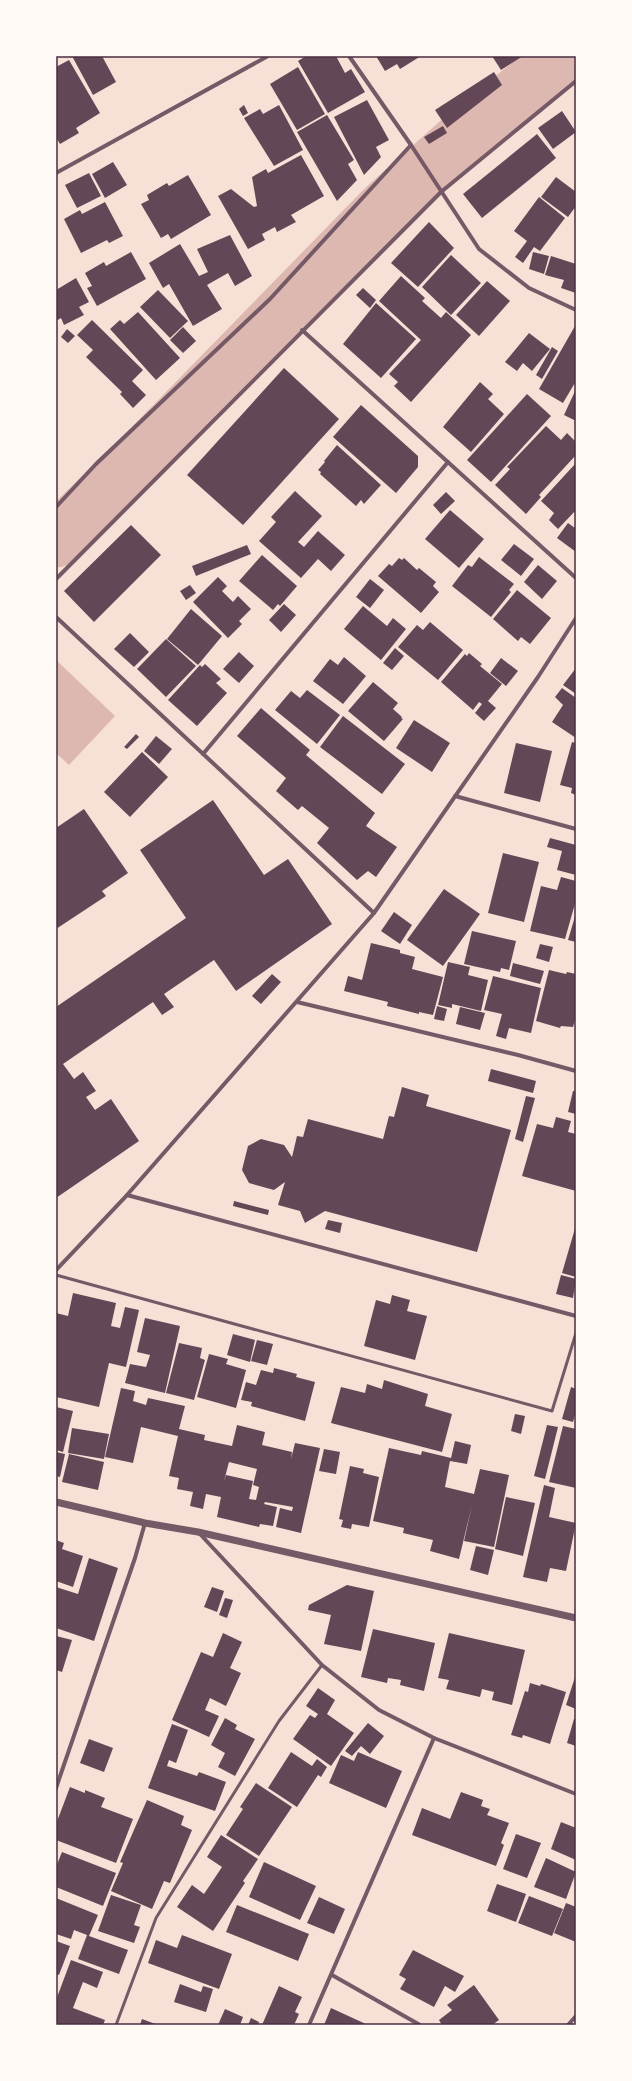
<svg xmlns="http://www.w3.org/2000/svg" width="632" height="2081" viewBox="0 0 632 2081" font-family="Roboto,sans-serif">
<rect width="100%" height="100%" fill="#f7e1d7"/>
<path fill="#dcb8b0" d="M56 660 115 716 69 765 56 753Z"/>
<g fill="none" stroke-linecap="round" stroke-linejoin="round">
<path stroke="#dcb8b0" stroke-width="55" d="M56 540 143 455 385 207 468 133 565 56"/>
</g>
<g fill="#644757" fill-rule="evenodd">
<path d="M72 56H102L116 82 93 95Z"/>
<path d="M306 56H336L345 73 351 69 365 92 328 113 298 61Z"/>
<path d="M376 56H421L400 69 397 64 385 71Z"/>
<path d="M492 56H523L501 70Z"/>
<path d="M69 60 100 113 76 128 79 133 60 144 56 137V67Z"/>
<path d="M298 67 325 114 297 130 270 84Z"/>
<path d="M494 72 502 85 447 128 435 110Z"/>
<path d="M367 100 389 140 376 147 381 157 364 175 334 117Z"/>
<path d="M244 105 248 113 243 116 239 109Z"/>
<path d="M279 105 303 150 274 166 244 118 260 109 263 114Z"/>
<path d="M562 111 576 132 553 149 538 128Z"/>
<path d="M327 115 354 160 348 164 357 180 337 201 297 132Z"/>
<path d="M443 126 447 133 429 144 424 137Z"/>
<path d="M537 134 556 158 482 218 463 194Z"/>
<path d="M301 155 324 196 291 215 296 222 277 232 275 227 262 234 265 240 248 249 218 196 231 189 254 207 257 206 252 177 266 169 268 173Z"/>
<path d="M113 162 127 185 105 198 92 174Z"/>
<path d="M89 173 101 196 77 208 65 185Z"/>
<path d="M188 175 211 215 171 239 168 234 161 238 141 204 149 200 147 195 167 183 169 186Z"/>
<path d="M556 177 576 192V206L568 217 541 197Z"/>
<path d="M539 197 565 218 540 251 534 247 523 263 515 257 527 241 514 231Z"/>
<path d="M105 202 123 236 109 243 107 240 81 253 64 219 80 210 82 214Z"/>
<path d="M429 222 454 248 418 287 391 263Z"/>
<path d="M230 235 252 276 235 286 228 273 207 285 222 309 193 326 169 284 163 288 149 263 180 244 199 276 208 272 197 249Z"/>
<path d="M131 252 146 279 97 306 87 288 92 286 85 273 104 262 106 266Z"/>
<path d="M533 252 549 256 544 274 529 269Z"/>
<path d="M451 255 481 283 451 315 422 287Z"/>
<path d="M551 256 576 264V293L561 288 564 280 545 275Z"/>
<path d="M401 276 425 298 422 301 441 318 446 312 471 335 411 402 394 386 398 382 389 374 421 340 379 301Z"/>
<path d="M76 278 89 302 79 307 84 315 64 325 61 318 56 321V290Z"/>
<path d="M487 281 510 301 479 336 456 315Z"/>
<path d="M363 288 376 300 370 308 356 295Z"/>
<path d="M158 290 188 321 170 338 140 307Z"/>
<path d="M376 303 416 339 381 378 343 344Z"/>
<path d="M138 312 180 358 156 380 110 329 120 320 124 324Z"/>
<path d="M92 320 143 370 132 381 146 395 133 408 120 394 122 392 86 357 93 350 77 335Z"/>
<path d="M575 326 576 381 563 403 539 389Z"/>
<path d="M183 327 196 341 183 353 170 340Z"/>
<path d="M67 329 75 336 68 343 61 337Z"/>
<path d="M529 333 550 349 532 371 523 363 517 371 505 362Z"/>
<path d="M552 347 558 351 542 379 536 375Z"/>
<path d="M284 368 339 419 243 525 187 475Z"/>
<path d="M480 382 493 394 488 399 504 414 471 452 443 427Z"/>
<path d="M576 389V421L564 415Z"/>
<path d="M527 394 551 416 491 482 467 460Z"/>
<path d="M361 405 418 456V467L396 493 333 437Z"/>
<path d="M546 426 561 440 567 433 576 442V455L539 495 541 497 526 514 495 485 510 469 507 467Z"/>
<path d="M337 445 381 485 364 504 361 500 356 506 320 474 321 472 318 470 325 462 324 461Z"/>
<path d="M576 463V510L558 529 549 520 554 513 541 501Z"/>
<path d="M295 491 322 516 298 542 304 547 318 531 345 555 331 571 318 559 301 578 259 541 276 522 271 517Z"/>
<path d="M446 492 455 501 441 514 433 505Z"/>
<path d="M450 510 484 539 459 568 425 539Z"/>
<path d="M568 523 575 528 576 527V552L557 538Z"/>
<path d="M131 525 161 555 94 622 64 591Z"/>
<path d="M514 544 534 559 521 576 501 560Z"/>
<path d="M247 545 251 554 196 576 192 566Z"/>
<path d="M262 555 297 586 280 606 278 604 273 610 239 581Z"/>
<path d="M479 557 514 584 509 590 511 592 491 617 452 586 468 565 472 567Z"/>
<path d="M399 558 402 560 404 558 417 570 419 568 436 582 433 586 439 592 421 613 378 576 389 564 392 566Z"/>
<path d="M538 565 557 581 542 599 524 582Z"/>
<path d="M218 577 227 586 222 591 233 602 238 596 251 609 239 621 242 624 228 638 193 602Z"/>
<path d="M370 579 384 590 370 608 356 597Z"/>
<path d="M190 585 196 593 186 600 180 591Z"/>
<path d="M517 590 551 618 530 644 521 637 518 641 493 619Z"/>
<path d="M284 604 296 615 281 632 269 620Z"/>
<path d="M363 606 387 626 393 618 406 629 381 660 344 629Z"/>
<path d="M191 609 222 636 198 665 167 639Z"/>
<path d="M430 622 463 650 438 680 398 647 417 625 423 630Z"/>
<path d="M130 633 149 652 134 667 114 649Z"/>
<path d="M166 639 196 666 166 697 137 669Z"/>
<path d="M395 648 404 656 392 670 383 663Z"/>
<path d="M239 652 254 666 239 683 223 669Z"/>
<path d="M469 653 482 664 480 666 502 684 488 701 496 708 484 721 475 713 482 704 479 702 473 710 441 682 465 654 467 656Z"/>
<path d="M344 657 366 676 343 704 313 681 330 659 338 665Z"/>
<path d="M501 658 518 671 506 686 490 673Z"/>
<path d="M205 664 221 679 216 683 227 693 197 726 168 700 200 665 202 667Z"/>
<path d="M576 668V694L563 685Z"/>
<path d="M373 682 398 703 393 709 402 717 401 718 403 719 384 741 348 711Z"/>
<path d="M562 688 576 698V738L552 722 563 705 555 697Z"/>
<path d="M307 690 340 715 317 744 275 710 291 691 300 698Z"/>
<path d="M261 708 310 750 306 755 375 813 366 826 397 847 376 877 368 871 357 880 317 843 329 828 302 806 298 810 276 791 286 778 237 736Z"/>
<path d="M343 716 405 764 382 794 320 747Z"/>
<path d="M414 720 450 743 432 772 396 748Z"/>
<path d="M136 734 139 737 127 749 124 747Z"/>
<path d="M156 736 172 749 159 764 144 751Z"/>
<path d="M572 742 576 743V795L571 793 572 788 560 785Z"/>
<path d="M516 743 552 751 540 802 504 793Z"/>
<path d="M142 752 168 777 130 817 104 792Z"/>
<path d="M213 800 264 875 288 859 332 924 236 991 214 960 164 994 174 1007 162 1015 153 1002 63 1064 74 1079 83 1072 96 1091 86 1097 95 1110 111 1099 139 1141 56 1198V1007L186 918 140 850Z"/>
<path d="M84 809 128 873 102 891 106 896 56 929V828Z"/>
<path d="M550 838 576 845V875L557 870 562 851 547 847Z"/>
<path d="M503 853 539 862 524 922 488 913Z"/>
<path d="M561 877 576 881V900L565 939 530 931 541 886 557 890Z"/>
<path d="M444 889 480 914 443 966 407 940Z"/>
<path d="M394 912 412 925 400 944 381 931Z"/>
<path d="M576 913V942L568 940Z"/>
<path d="M472 931 516 941 509 970 501 968 500 972 464 964Z"/>
<path d="M371 943 400 950V953L415 957 412 969 443 977 433 1015 419 1012V1014L387 1006 388 1002 344 991 348 976 362 980Z"/>
<path d="M540 944 553 947 549 962 536 958Z"/>
<path d="M448 962 470 967 468 975 488 980 481 1011 452 1004V1008L438 1005Z"/>
<path d="M513 963 544 971 540 984 510 976Z"/>
<path d="M549 970 566 974 567 972 576 974V1016L573 1027 561 1026 560 1028 536 1021Z"/>
<path d="M272 974 281 982 261 1004 252 996Z"/>
<path d="M493 976 541 988 531 1033 509 1028 506 1039 496 1036 502 1014 484 1010Z"/>
<path d="M437 1006 447 1009 444 1021 434 1019Z"/>
<path d="M460 1007 485 1013 480 1030 456 1024Z"/>
<path d="M491 1069 536 1081 533 1093 488 1081Z"/>
<path d="M402 1087 429 1095 426 1106 511 1130 477 1252 325 1211 305 1223 300 1211 278 1205 285 1182 274 1190 249 1183 242 1170 248 1146 261 1139 284 1145 292 1157 297 1136 303 1137 308 1119 383 1139 389 1116 394 1117Z"/>
<path d="M573 1091H576V1114L568 1112Z"/>
<path d="M526 1096 535 1098 523 1142 515 1139Z"/>
<path d="M556 1117 571 1121 568 1132 576 1134V1191L522 1176 537 1124 553 1128Z"/>
<path d="M234 1201 269 1210 268 1215 233 1206Z"/>
<path d="M328 1220 342 1223 340 1233 325 1229Z"/>
<path d="M576 1225V1277L562 1273Z"/>
<path d="M561 1275 576 1279 573 1298 556 1294Z"/>
<path d="M73 1293 116 1303 111 1326 120 1328 125 1307 139 1310 126 1367 109 1363 99 1407 56 1397V1313L68 1316Z"/>
<path d="M392 1295 410 1300 407 1311 427 1316 415 1360 364 1346 376 1300 390 1304Z"/>
<path d="M145 1318 180 1326 165 1393 125 1383 130 1364 146 1367 150 1355 137 1352Z"/>
<path d="M233 1334 255 1340 250 1362 227 1355Z"/>
<path d="M257 1340 273 1344 267 1365 251 1361Z"/>
<path d="M179 1343 202 1348 200 1358 205 1360 194 1400 166 1393Z"/>
<path d="M209 1354 228 1359 226 1364 246 1370 236 1408 197 1397Z"/>
<path d="M274 1368 297 1374 296 1377 315 1382 305 1421 251 1406 252 1402 241 1400 246 1382 256 1385 261 1370 273 1373Z"/>
<path d="M384 1380 428 1394 425 1406 452 1414 442 1452 331 1423 341 1387 365 1393 367 1384 382 1389Z"/>
<path d="M571 1387 576 1389V1411L573 1422 562 1419Z"/>
<path d="M121 1388 135 1391 133 1401 146 1405 148 1398 185 1406 179 1429 205 1435 204 1440 232 1446 237 1425 265 1432 262 1445 292 1452 291 1459 295 1443 320 1448 301 1533 276 1527 280 1508 292 1511 293 1507 265 1502 264 1504 277 1507 273 1526 260 1524 259 1527 217 1517 221 1497 206 1494 203 1509 190 1506 193 1492 177 1489 179 1478 169 1476 178 1436 141 1427 133 1463 105 1457ZM229 1462 257 1469 253 1485 259 1487 256 1500 249 1499 253 1481 226 1475 224 1481Z"/>
<path d="M56 1407 73 1411 63 1452 56 1450Z"/>
<path d="M515 1414 525 1416 521 1434 511 1431Z"/>
<path d="M547 1425 558 1427 545 1479 534 1476Z"/>
<path d="M563 1426 576 1429V1488L549 1482Z"/>
<path d="M72 1428 109 1434 104 1459 68 1453Z"/>
<path d="M455 1441 471 1445 467 1464 450 1461 445 1487 474 1494 480 1469 509 1475 494 1547 464 1541 472 1505 459 1559 430 1551 433 1540 403 1533 404 1528 373 1521 389 1448 421 1455 422 1451 451 1458Z"/>
<path d="M324 1449 340 1452 336 1474 319 1471Z"/>
<path d="M56 1452 65 1454 60 1477 56 1476Z"/>
<path d="M69 1454 104 1462 98 1490 62 1482Z"/>
<path d="M350 1466 364 1469 363 1473 379 1477 369 1527 352 1524 351 1529 341 1527 343 1520 339 1519Z"/>
<path d="M544 1485 555 1488 549 1517 576 1523 566 1571 550 1568 547 1582 523 1577Z"/>
<path d="M506 1497 535 1503 523 1556 495 1549Z"/>
<path d="M56 1540 64 1543 62 1549 83 1556 73 1587 56 1581Z"/>
<path d="M476 1546 494 1550 488 1575 470 1570Z"/>
<path d="M89 1558 118 1568 94 1641 56 1628V1587L78 1594Z"/>
<path d="M347 1585 374 1591 361 1651 324 1644 331 1615 308 1610 309 1605Z"/>
<path d="M212 1587 224 1591 217 1612 204 1607Z"/>
<path d="M225 1598 233 1600 227 1618 219 1615Z"/>
<path d="M373 1629 435 1643 424 1691 400 1685 401 1680 388 1678 387 1683 361 1677Z"/>
<path d="M223 1633 242 1642 230 1668 241 1673 226 1706 210 1698 205 1710 219 1716 209 1737 172 1720 201 1652 213 1657Z"/>
<path d="M449 1633 525 1650 512 1705 492 1700 494 1692 482 1689 480 1697 446 1689 449 1680 438 1678Z"/>
<path d="M56 1636 72 1640 62 1672 56 1670Z"/>
<path d="M576 1674V1709L566 1705Z"/>
<path d="M530 1683 540 1686 541 1684 566 1692 550 1744 523 1735 522 1738 511 1735 525 1691 528 1692Z"/>
<path d="M318 1688 335 1700 327 1714 354 1733 331 1766 293 1739 310 1715 315 1718 318 1714 306 1706Z"/>
<path d="M225 1718 237 1725 235 1729 255 1739 235 1776 218 1767 225 1753 211 1745Z"/>
<path d="M574 1719H576V1746L567 1743Z"/>
<path d="M368 1723 384 1736 370 1754 361 1746 352 1756 345 1751Z"/>
<path d="M172 1724 188 1730 176 1763 169 1760 167 1766 197 1776 199 1772 226 1782 215 1811 148 1788Z"/>
<path d="M89 1739 113 1748 104 1772 80 1763Z"/>
<path d="M291 1752 312 1766 317 1759 327 1767 321 1777 318 1775 297 1807 268 1788Z"/>
<path d="M358 1752 402 1771 386 1808 329 1783 341 1755 354 1761Z"/>
<path d="M256 1783 292 1807 259 1856 226 1835 243 1809 240 1807Z"/>
<path d="M70 1787 85 1793V1790L105 1798 101 1807 133 1819 116 1863 56 1840V1824Z"/>
<path d="M461 1792 483 1800 481 1806 490 1809 487 1815 509 1823 501 1843 504 1845 496 1866 412 1835 422 1808 450 1819Z"/>
<path d="M147 1800 184 1816 181 1825 192 1830 170 1883 164 1881 152 1909 111 1891 123 1863 120 1862Z"/>
<path d="M561 1822 576 1828V1860L551 1849Z"/>
<path d="M516 1834 541 1843 527 1878 503 1869Z"/>
<path d="M221 1835 258 1859 243 1881 245 1883 213 1931 177 1907 192 1885 204 1894 222 1867 207 1857Z"/>
<path d="M62 1852 116 1873 103 1906 56 1887V1867Z"/>
<path d="M546 1858 576 1872 566 1899 534 1887Z"/>
<path d="M264 1862 316 1886 300 1920 249 1897Z"/>
<path d="M497 1884 526 1894 516 1922 487 1911Z"/>
<path d="M111 1895 141 1905 134 1925 140 1927 134 1943 98 1931Z"/>
<path d="M529 1896 563 1909 552 1936 518 1923Z"/>
<path d="M319 1897 345 1909 334 1934 307 1923Z"/>
<path d="M56 1898 98 1915 89 1936 128 1950 119 1974 78 1959 87 1935 74 1930 71 1939 56 1934Z"/>
<path d="M566 1903 576 1907V1942L554 1933Z"/>
<path d="M237 1905 309 1934 298 1961 226 1932Z"/>
<path d="M182 1935 232 1954 219 1989 148 1963 156 1940 177 1948Z"/>
<path d="M56 1941 70 1946 59 1975 56 1974Z"/>
<path d="M413 1950 464 1976 455 1992 445 1986 434 2007 400 1989 406 1979 399 1975Z"/>
<path d="M71 1960 103 1972 97 1988 83 1982 73 2008 105 2020 103 2025H56V2000Z"/>
<path d="M180 1984 201 1992 203 1986 213 1989 206 2012 174 2002Z"/>
<path d="M474 1985 499 2020 492 2025H442L439 2020 452 2010 447 2005Z"/>
<path d="M279 1986 302 1997 295 2012 299 2014 294 2025H262Z"/>
<path d="M331 2008 368 2025H324Z"/>
<path d="M225 2009 243 2017 240 2025H218Z"/>
<path d="M251 2018 259 2022 258 2025H248Z"/>
<path d="M142 2019 158 2025H140Z"/>
</g>
<g fill="none" stroke-linecap="round" stroke-linejoin="round">
<g stroke="#755966" stroke-width="3">
<path d="M56 1275 552 1411 576 1333"/>
<path d="M116 2025 156 1918 279 1721 322 1665"/>
</g>
<g stroke="#755966" stroke-width="4">
<path d="M349 56 411 145 479 249 529 288 576 310"/>
<path d="M56 173 268 56"/>
<path d="M302 330 576 578"/>
<path d="M56 507 96 464 270 299 411 145"/>
<path d="M56 579 441 192 576 81"/>
<path d="M56 617 374 913"/>
<path d="M203 754 448 462"/>
<path d="M455 796 576 829"/>
<path d="M297 1002 518 1055 576 1071"/>
<path d="M127 1195 576 1316"/>
<path d="M56 1270 127 1195 374 913 538 677 576 618"/>
<path d="M200 1534 322 1665 379 1710 434 1738 576 1794"/>
<path d="M56 1788 135 1558 145 1523"/>
<path d="M332 1975 420 2025"/>
<path d="M309 2025 434 1738"/>
<path d="M568 2025 576 2016"/>
</g>
<path stroke="#755966" stroke-width="7" d="M56 1502 145 1523 198 1532 576 1618"/>
</g>
<rect width="632" height="2081" fill="none" stroke="#fffaf5" stroke-width="114"/>
<rect x="57" y="57" width="518" height="1967" fill="none" stroke="#4a2c40" stroke-width="1.5"/>
</svg>
